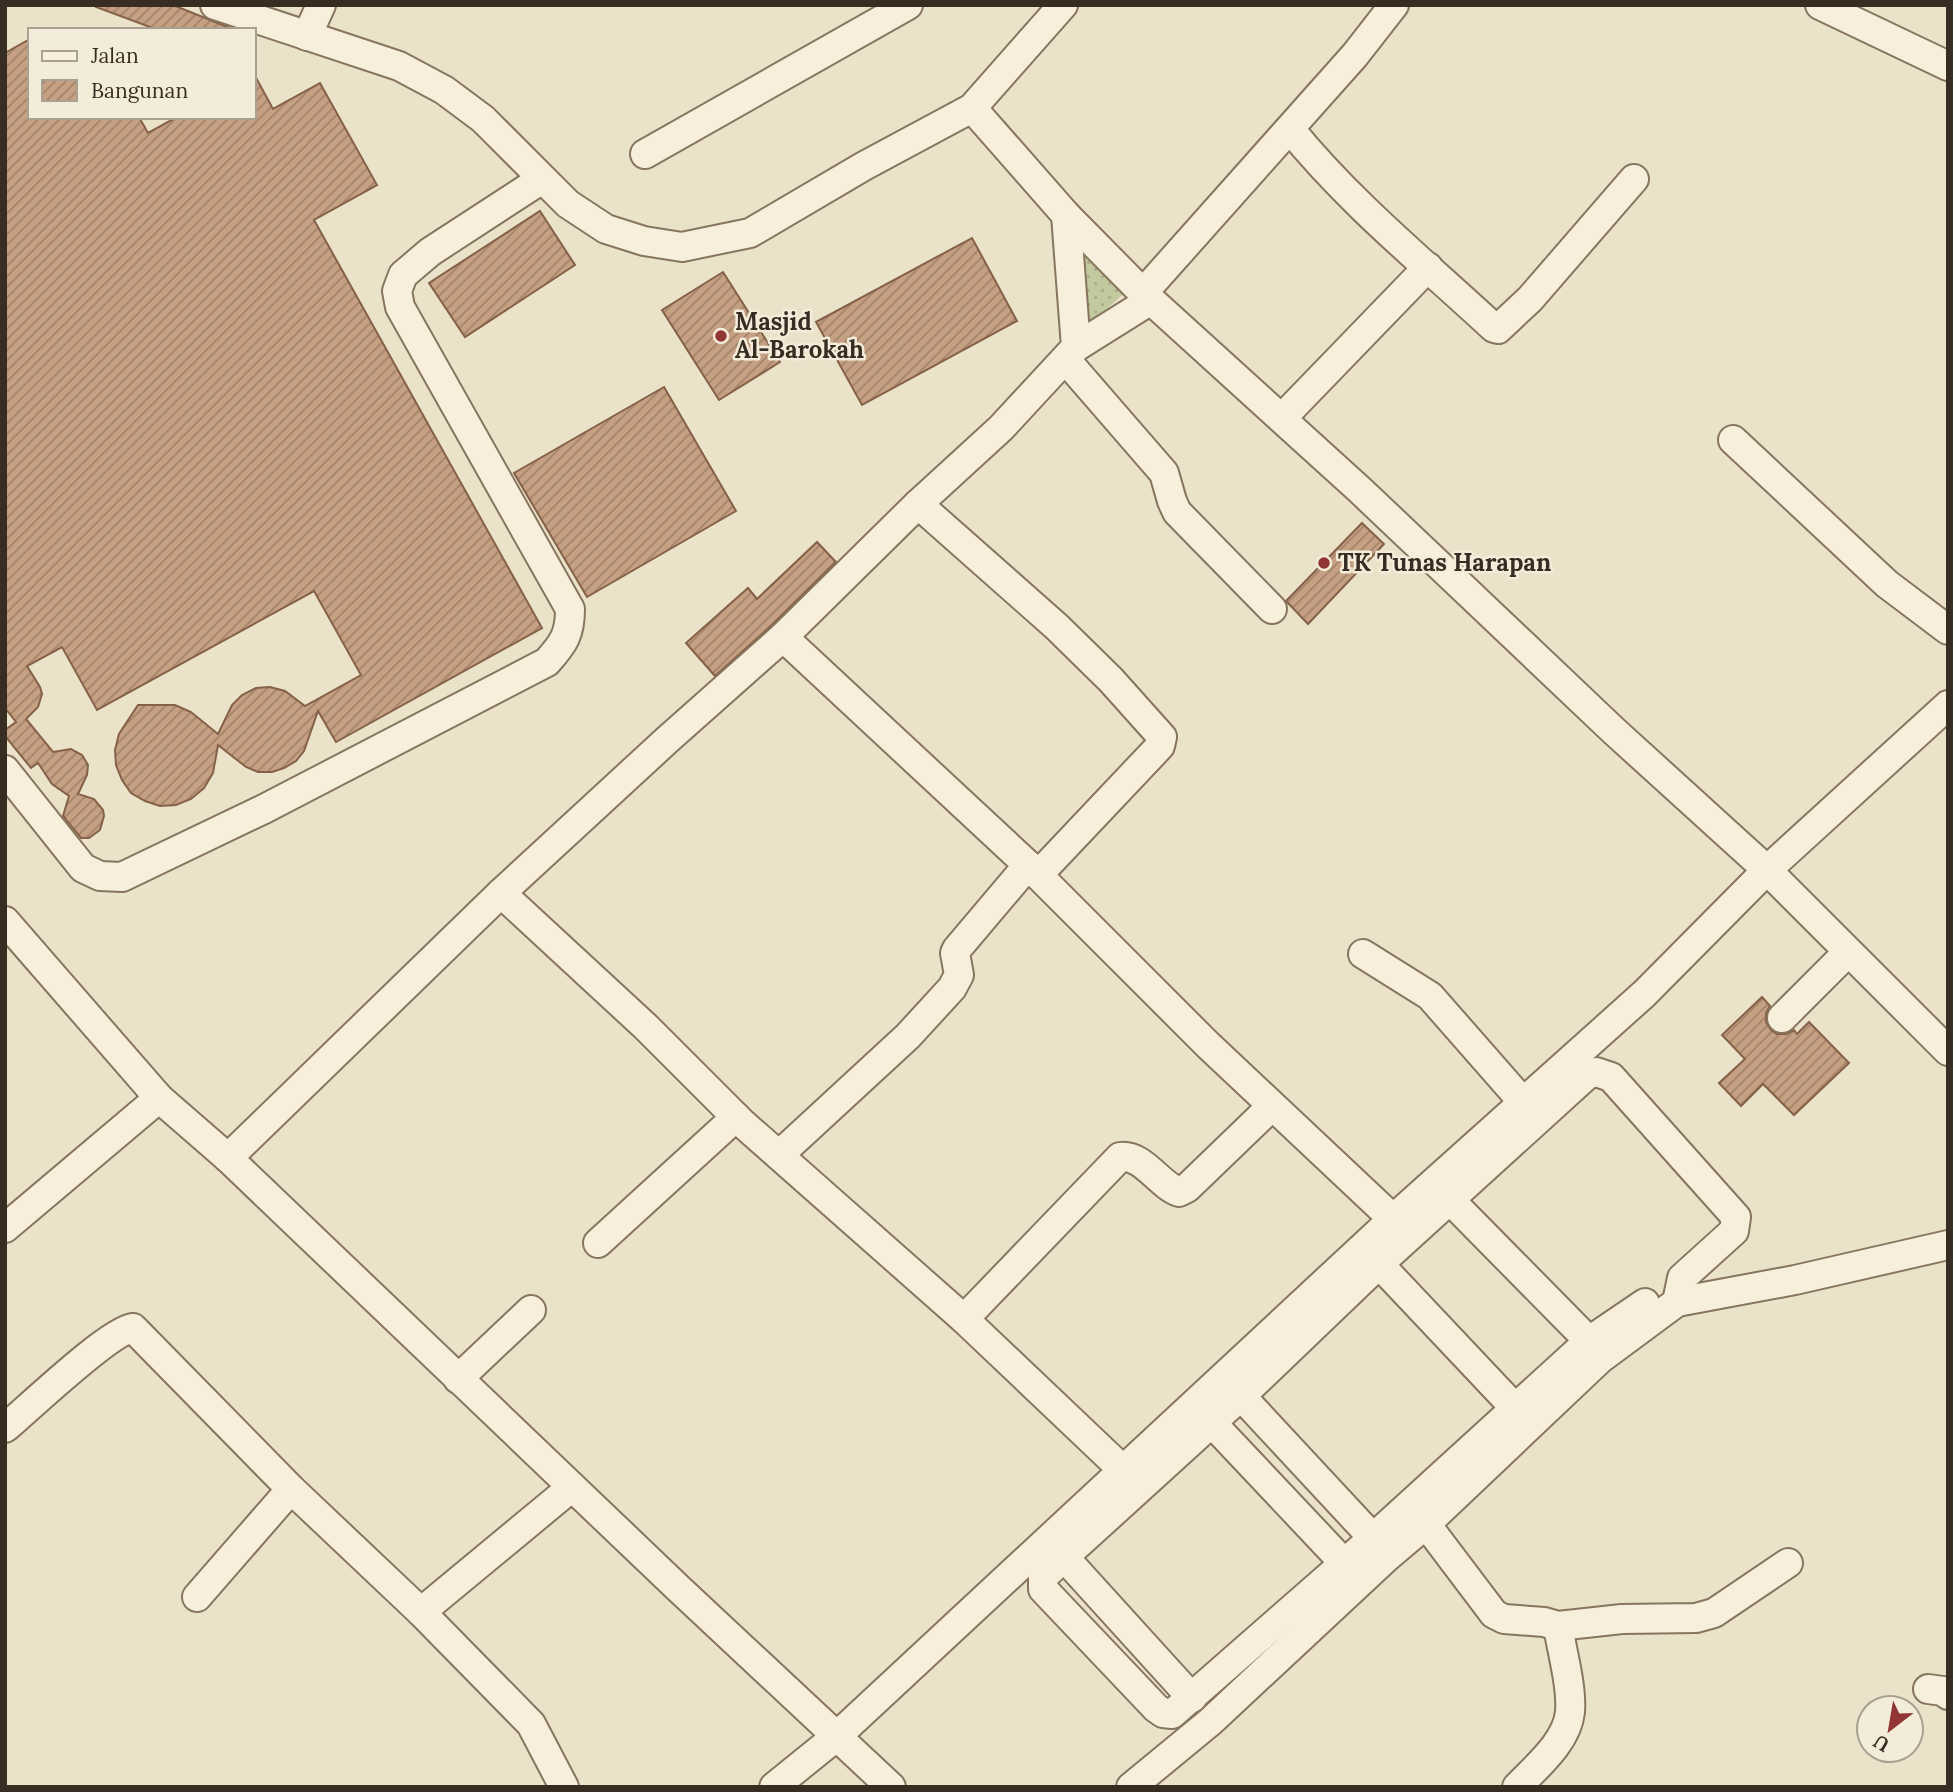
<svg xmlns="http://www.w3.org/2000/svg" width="1953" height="1792" viewBox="0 0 1953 1792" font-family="Lora,serif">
<defs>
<pattern id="park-dots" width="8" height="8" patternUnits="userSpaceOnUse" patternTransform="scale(1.75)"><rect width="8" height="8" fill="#c3c99e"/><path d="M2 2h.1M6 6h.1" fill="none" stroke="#a8ad88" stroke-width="1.8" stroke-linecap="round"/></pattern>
<pattern id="building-hatch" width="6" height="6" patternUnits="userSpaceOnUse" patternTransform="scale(1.75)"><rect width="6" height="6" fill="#c6a083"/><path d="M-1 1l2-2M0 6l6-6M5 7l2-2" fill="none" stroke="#a2836b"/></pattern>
</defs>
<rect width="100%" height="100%" fill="#ebe2ca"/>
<path fill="url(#park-dots)" d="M1076 237 1130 288 1088 326Z"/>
<g fill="url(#building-hatch)" stroke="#846147" stroke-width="2">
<path d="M97 5H173L235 30H158L96 7Z"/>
<path d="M30 39V117H139L148 133 177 117H254V74L273 109 320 83 377 185 314 220 542 628 336 742 318 711 304 751 296 761 284 768 272 772H258L246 767 218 745 213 773 204 788 191 799 176 805 160 806 145 801 131 793 122 780 116 765 115 750 119 734 138 705H175L191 712 218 734 232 705 242 695 256 688 270 687 285 691 305 706 361 675 314 591 97 710 62 647 27 666 40 687 42 694 38 707 26 719 53 752 71 749 82 755 88 765 87 775 78 794 94 799 103 810 104 816 100 830 89 838H81L63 816 69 796 52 784 38 763 31 768 5 736V730L16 722 5 708V53Z"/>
<path d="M540 211 575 265 465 337 429 283Z"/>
<path d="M972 238 1017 321 862 405 816 322Z"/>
<path d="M723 272 780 362 719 400 662 310Z"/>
<path d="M664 387 736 511 587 597 514 473Z"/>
<path d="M1362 523 1384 544 1308 624 1286 601Z"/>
<path d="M817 542 836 562 772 625 715 676 686 643 748 588 757 599Z"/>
<path d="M1762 997 1770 1006 1766 1013V1022L1771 1030 1777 1034H1786L1794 1030 1797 1034 1809 1022 1849 1063 1794 1115 1763 1084 1741 1106 1719 1083 1745 1059 1722 1035Z"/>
</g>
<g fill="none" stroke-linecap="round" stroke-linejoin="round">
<defs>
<g id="minor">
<path d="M215 5 399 66 444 90 483 119 568 204 606 229 644 241 682 247 750 233 864 166 972 108 1063 5"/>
<path d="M1820 5 1948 66"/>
<path d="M307 36 321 5"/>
<path d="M972 108 1066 215 1143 293 1360 490 1614 731 1767 870 1948 1051"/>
<path d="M1290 129C1350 203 1424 263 1494 328L1498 329 1530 299 1634 179"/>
<path d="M645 154 908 5"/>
<path d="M1143 293 1355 55 1394 5"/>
<path d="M1076 347 1151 300"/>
<path d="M1066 360 1164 473 1172 501 1177 512 1272 609"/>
<path d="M1282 418 1428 267"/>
<path d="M1733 440 1887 584 1948 630"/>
<path d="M918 504 1057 627 1111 680 1162 737 1160 746 1038 875"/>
<path d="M783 637 1028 865 1208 1045 1393 1219"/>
<path d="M5 770 83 868 100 876 122 877 264 809 547 662C564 643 570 634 570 609L400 307 397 291 403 275 430 252 542 179"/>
<path d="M501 893 646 1027 741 1122 964 1319 1123 1470"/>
<path d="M5 921 159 1098 228 1158 677 1587 891 1787"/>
<path d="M1363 954 1430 996 1523 1102"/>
<path d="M1782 1018 1848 952"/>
<path d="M779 1155 908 1036 952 988 959 975 955 953 957 949 1028 865"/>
<path d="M228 1158 501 893 667 740 783 637 918 504 1001 428 1076 347 1066 215"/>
<path d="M1450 1200 1589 1341 1645 1303"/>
<path d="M5 1228 159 1098"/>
<path d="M598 1243 736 1117"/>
<path d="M1379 1264 1514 1407"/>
<path d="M964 1319 1120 1157C1143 1154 1159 1185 1179 1192L1187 1188 1272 1106"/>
<path d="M1589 1341 1373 1538 1172 1714 1163 1713 1156 1708 1043 1589V1577L1064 1557 1241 1396 1379 1264 1587 1075 1596 1072 1611 1077 1736 1217 1734 1231 1682 1278 1677 1302"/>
<path d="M458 1379 531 1310"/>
<path d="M1241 1396 1373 1538"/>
<path d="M1211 1422 1344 1563"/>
<path d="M5 1428C28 1409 109 1331 133 1328L291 1489 421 1612"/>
<path d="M1426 1524 1494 1614 1504 1619 1544 1622 1558 1626 1622 1619 1696 1618 1714 1613 1788 1563"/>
<path d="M1064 1557 1192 1698"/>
<path d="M197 1597 291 1489"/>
<path d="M1928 1689 1943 1691 1948 1695"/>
<path d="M564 1787 531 1724 421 1612 572 1487"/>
<path d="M774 1787 837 1736 1393 1219 1644 994 1767 870 1948 705"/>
<path d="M1131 1787 1210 1722 1387 1557 1426 1524 1600 1359 1677 1302 1795 1280 1948 1245"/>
<path d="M1517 1787C1536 1767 1567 1742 1570 1712 1572 1686 1562 1652 1558 1626"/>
</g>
</defs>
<use href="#minor" stroke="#87755f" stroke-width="32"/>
<use href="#minor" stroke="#f7efdc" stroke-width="28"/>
</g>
<g fill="#913634" stroke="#f3ecd9" stroke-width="2.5">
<circle cx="721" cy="336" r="7"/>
<circle cx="1324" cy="563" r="7"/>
</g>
<g text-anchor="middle" stroke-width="5" stroke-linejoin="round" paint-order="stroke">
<g font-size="24" font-weight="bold" fill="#382d22" stroke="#f3ecd9" text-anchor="start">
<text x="735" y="330">Masjid<tspan x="735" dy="28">Al-Barokah</tspan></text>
<text x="1338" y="571">TK Tunas Harapan</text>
</g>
</g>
<rect width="1953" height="1792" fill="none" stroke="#382d22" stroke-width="14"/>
<rect x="28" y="28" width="228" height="91" fill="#f3ecd9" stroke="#a8a090" stroke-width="2"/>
<rect x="42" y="51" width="35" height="10" fill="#f7efdc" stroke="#a8a090" stroke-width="2"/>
<text x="91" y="63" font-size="21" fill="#382d22">Jalan</text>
<rect x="42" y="80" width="35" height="21" fill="url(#building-hatch)" stroke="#a8a090" stroke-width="2"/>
<text x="91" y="98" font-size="21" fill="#382d22">Bangunan</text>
<g transform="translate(1890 1729) rotate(211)"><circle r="33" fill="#f3ecd9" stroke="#a8a090" stroke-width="2"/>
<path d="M0-5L12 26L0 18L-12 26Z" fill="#913634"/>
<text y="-10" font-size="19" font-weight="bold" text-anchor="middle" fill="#382d22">U</text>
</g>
</svg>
